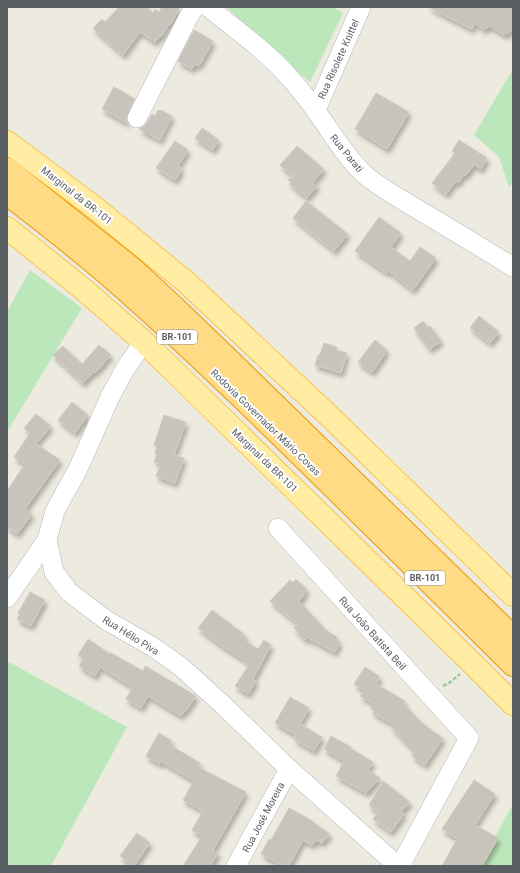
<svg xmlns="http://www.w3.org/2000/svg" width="520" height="873" viewBox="0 0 520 873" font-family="Roboto,sans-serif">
<defs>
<filter id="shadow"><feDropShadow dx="2.5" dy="4.5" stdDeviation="2" flood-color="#0004"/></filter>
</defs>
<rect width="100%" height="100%" fill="#edeae0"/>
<g fill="#bce7bb">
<path d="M227 7H333L343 13 310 82 255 35Z"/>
<path d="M513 69V182L509 187 499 157 474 135Z"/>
<path d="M30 270 82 308 7 432V312Z"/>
<path d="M7 661 127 727 51 866H7Z"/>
<path d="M513 804V866H479Z"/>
</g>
<g fill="#c8c4bd" stroke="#d2cbbe" filter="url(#shadow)">
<path d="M119 7H147L153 13 155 9 159 12 162 7H180L170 25 169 24 161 37 160 36 158 39H157L155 42 140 32 123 55 93 28 102 19 105 22Z"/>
<path d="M428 7H509L513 10V27L508 34 506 33 504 35 490 26 488 28 486 27 484 30 475 23 472 29Z"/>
<path d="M194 30 213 41 199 66 195 64 192 69 178 61Z"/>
<path d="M114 87 135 99 127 113 126 118 127 123 102 109Z"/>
<path d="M376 93 409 112 387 149 355 129Z"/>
<path d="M158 110 161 111V110L172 116 160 140 139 129 143 127 147 123 152 114 155 116Z"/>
<path d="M202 128 219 140 213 150 195 138Z"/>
<path d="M459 140 487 158 481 169 474 165 465 176 464 174 458 183 456 181 446 194 432 183 455 153 452 151Z"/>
<path d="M175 141 188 150 178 166 182 169 175 180 156 168Z"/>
<path d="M297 146 324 169 313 182 317 186 307 198 290 184 291 182 288 180 293 176 280 165Z"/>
<path d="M306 201 348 234 334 251 293 218Z"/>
<path d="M379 217 401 233 391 247 410 261 420 247 436 258 413 290 388 271 387 273 355 251Z"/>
<path d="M479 316 499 332 490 343 470 328Z"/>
<path d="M423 321 428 327 430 326 441 341 430 349 414 328Z"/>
<path d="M375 340 387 350 384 353 385 354 372 372 358 362Z"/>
<path d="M324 343 337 347 336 350 347 353 341 373 315 365 318 355H320Z"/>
<path d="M99 345 111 355 95 373 94 371 83 383 53 355 63 346 82 364Z"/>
<path d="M72 402 88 415 75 433 58 420Z"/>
<path d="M36 414 51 426 36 444 60 460 25 509 32 514 17 534 7 527V491L25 464 14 457 30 433 24 428Z"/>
<path d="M164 415 186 422 174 455 184 458 175 483 156 476 161 464 154 462 157 454 155 453 157 446 154 445Z"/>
<path d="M296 579 307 590 303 594 305 595 299 601 327 631 337 637 336 640 340 642 335 652 312 640 311 641 308 637 305 640 294 628 298 624 270 601 290 580 293 583Z"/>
<path d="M30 592 45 600 31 626 17 619 20 614 18 613Z"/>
<path d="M212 610 244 634 243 635 247 638 245 640 256 648 258 649 264 640 271 645 253 679 256 681 248 694 235 686 249 665 245 663 246 661 222 646 198 628Z"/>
<path d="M88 639 110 654 111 653 143 671 145 666 196 696 186 711 185 710 181 716 148 696 141 708 126 699 133 687 100 667 95 676 79 666 84 659 78 655Z"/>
<path d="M365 667 380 677 376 684 405 701 404 704 423 724 443 738 425 765 412 756 415 752 391 727 393 724 373 713 374 710 371 709 374 704 360 696 364 690 354 684Z"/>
<path d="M290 697 309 708 300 724 322 737 314 751 294 739 296 735 275 723Z"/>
<path d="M159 733 172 741 170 745 200 763 198 767 246 792 213 850 218 853 210 866H183L202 836 192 830 203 811 183 800 194 781 161 761 160 764 146 756Z"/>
<path d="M331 736 351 747 350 748 373 762 368 770 380 778 366 793 336 776 344 761 324 749Z"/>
<path d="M474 780 495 794 475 825 498 838 482 866H442L457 839 442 829Z"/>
<path d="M383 781 410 802 401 812 404 814 391 832 373 819 378 812 369 805Z"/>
<path d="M289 808 309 819 330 834 322 843 317 840 312 845 303 840 289 866H284L261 854 269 839 271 840Z"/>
<path d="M137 833 150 843 134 866 120 856Z"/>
</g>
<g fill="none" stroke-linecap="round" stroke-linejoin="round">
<defs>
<g id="minor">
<path d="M208 7C235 29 265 50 288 76 298 87 308 99 316 111 332 133 345 156 364 174 381 189 403 200 422 212 453 230 483 249 513 267"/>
<path d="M316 110 361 7"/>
<path d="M137 118 189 16 195 7"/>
<path d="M144 342 125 369 110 397 78 469 55 511 47 540 54 572 69 592 106 620 153 647 180 666 222 704 289 769 398 866"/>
<path d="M278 528 469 738 400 866"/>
<path d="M7 598 47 540"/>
<path d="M236 866 289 769"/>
</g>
<g id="major">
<path d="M7 142 94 207 186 282 325 412 513 595"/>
<path d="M7 228 83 289 144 342 183 380 472 663 513 704"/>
</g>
<g id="highway">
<path d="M7 169 133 269 173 306 226 357 513 637"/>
<path d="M7 194C52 228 97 264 139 302 205 361 269 424 332 486 393 546 453 605 513 665"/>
</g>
</defs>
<use href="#minor" stroke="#b6b9be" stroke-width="20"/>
<use href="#major" stroke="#fac34d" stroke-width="24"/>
<use href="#highway" stroke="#ee9a00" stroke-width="24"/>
<path stroke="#93c9a0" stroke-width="2.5" stroke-dasharray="4 2" stroke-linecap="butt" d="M443 686 449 683 460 674"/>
<use href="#minor" stroke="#fff" stroke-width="19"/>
<use href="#major" stroke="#ffeda4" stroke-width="22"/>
<use href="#highway" stroke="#ffdb86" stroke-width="22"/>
</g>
<g text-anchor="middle" stroke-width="4" stroke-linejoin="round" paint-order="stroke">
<g fill="#fff" stroke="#8b8e92" stroke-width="1">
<rect x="157" y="330" width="40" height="14" rx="3"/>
<rect x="405" y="571" width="40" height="14" rx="3"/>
</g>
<g font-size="9" font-weight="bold" fill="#595e63">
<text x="177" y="340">BR-101</text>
<text x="425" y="581">BR-101</text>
</g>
<g font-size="10" fill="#595e63" stroke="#fff">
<text transform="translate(338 59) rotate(-66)" y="4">Rua Risolete Knittel</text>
<text transform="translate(347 153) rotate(51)" y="4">Rua Parati</text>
<text transform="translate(77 195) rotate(38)" y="4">Marginal da BR-101</text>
<text transform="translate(266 422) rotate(44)" y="4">Rodovia Governador Mário Covas</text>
<text transform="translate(265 460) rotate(44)" y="4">Marginal da BR-101</text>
<text transform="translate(373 633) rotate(48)" y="4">Rua João Batista Beil</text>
<text transform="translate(131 635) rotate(32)" y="4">Rua Hélio Piva</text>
<text transform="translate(263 817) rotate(-62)" y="4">Rua José Moreira</text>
</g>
</g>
<rect width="520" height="873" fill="none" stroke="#595e63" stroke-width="16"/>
</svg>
